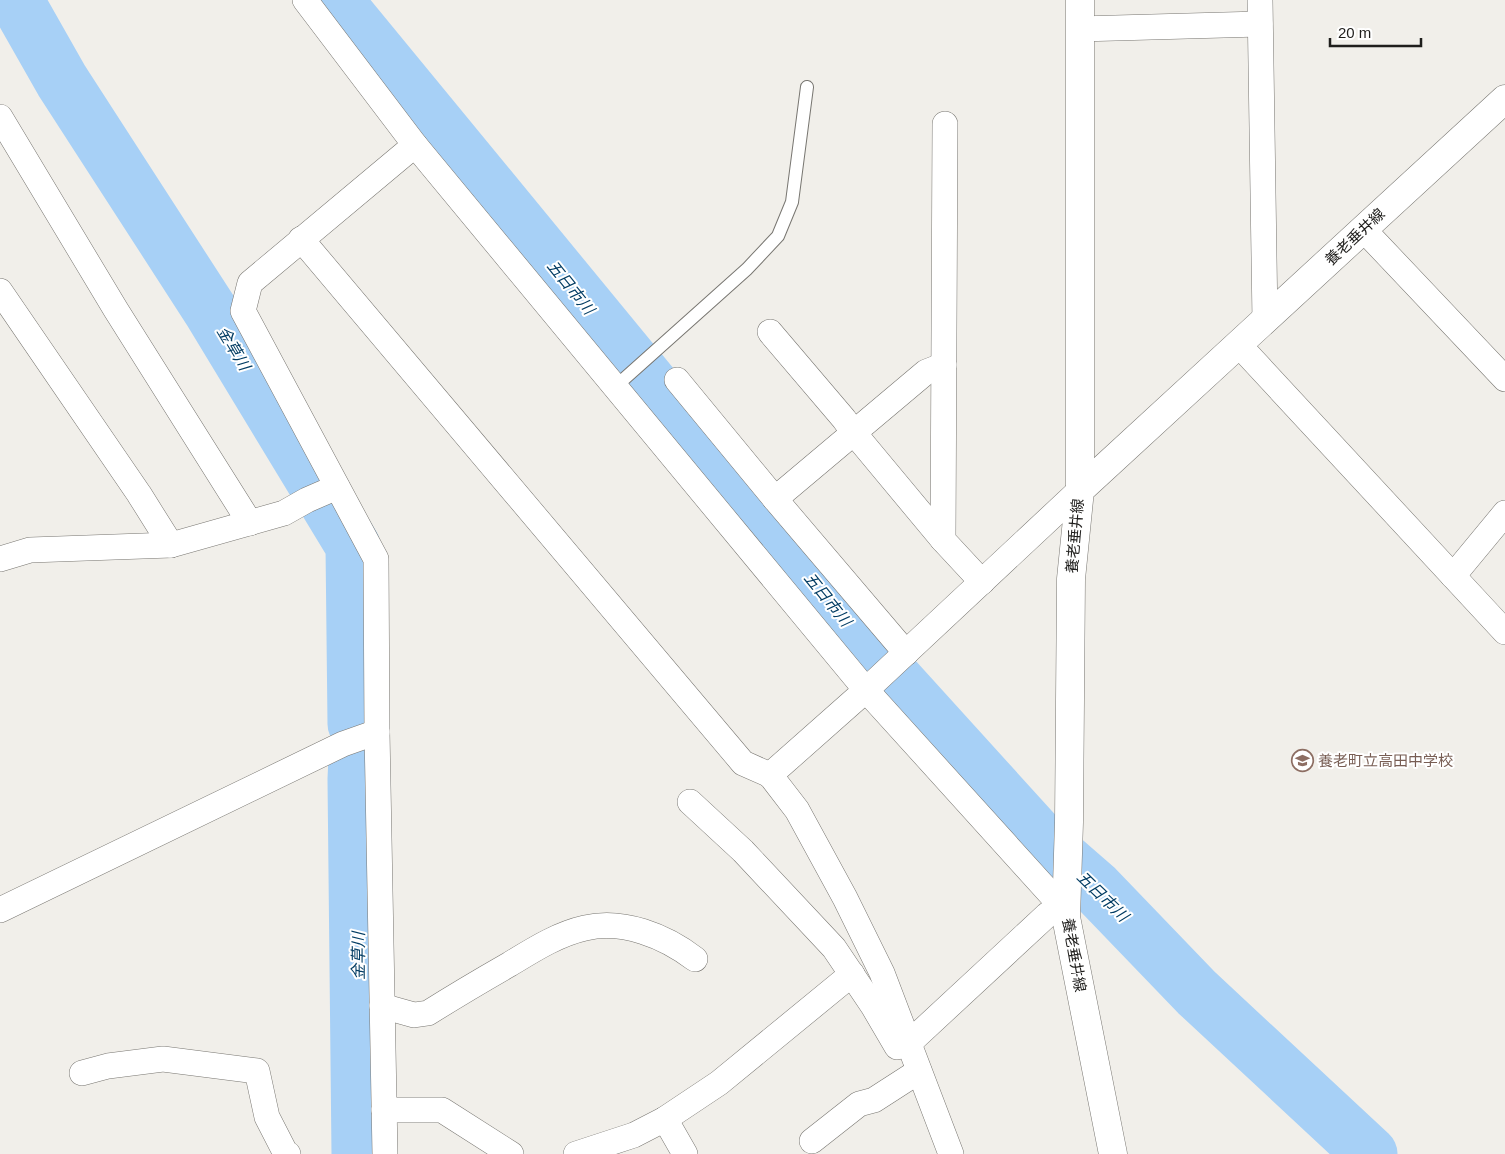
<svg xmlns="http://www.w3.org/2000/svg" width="1505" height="1154" viewBox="0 0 1505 1154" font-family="Helvetica,'Noto Sans JP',sans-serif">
<rect width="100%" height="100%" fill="#f1efea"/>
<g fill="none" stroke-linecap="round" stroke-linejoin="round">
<g stroke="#a7d0f6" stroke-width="55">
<path d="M16 0 62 81 210 310 353 546 355 724"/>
<path d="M335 0 876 658 1042 841 1096 888 1197 993 1370 1154"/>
<path d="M356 758 355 779 359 1154"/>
</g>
<defs>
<path id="lane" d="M615 387 747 269 778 236 792 202 807 87"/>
<g id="street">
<path d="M305 0 415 145 866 690 1056 900 1066 917"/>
<path d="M1260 0 1265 321"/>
<path d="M1079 29 1260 24"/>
<path d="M0 117 116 310 250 523"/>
<path d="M945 124 943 540 982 582"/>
<path d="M1363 229 1505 379"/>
<path d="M301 239 743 763 770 775"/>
<path d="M0 291 139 494 171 545"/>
<path d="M770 332 844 419 854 433 943 540"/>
<path d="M1238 344 1505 632"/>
<path d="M677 380 775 499 906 653"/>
<path d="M775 499 926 372 944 365"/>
<path d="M0 559 30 550 171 545 284 513 307 500 337 487"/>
<path d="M1453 576 1505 513"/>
<path d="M690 802 743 851 834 948 873 1006 897 1047 908 1044 1047 915 1059 906"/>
<path d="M0 910 343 744 377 732"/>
<path d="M382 1006 414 1015 428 1013C455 996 482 980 510 964 533 950 558 934 585 928 623 919 665 936 695 959"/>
<path d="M82 1073 108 1066 163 1059 257 1071 267 1117 285 1152 288 1154"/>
<path d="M384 1110H442L511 1154"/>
<path d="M665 1119 685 1154"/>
<path d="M812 1141 859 1104 874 1100 919 1071"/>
<path d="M385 1154 377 732 376 559 243 311 250 283 415 145"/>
<path d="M576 1154 634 1135 665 1119 719 1083 852 974"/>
<path d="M951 1154 882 973 845 898 797 810 770 775 866 690 1080 490"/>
</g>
<g id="secondary">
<path d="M1080 490V0"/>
<path d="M1113 1154 1066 917 1069 822 1071 579 1080 490 1505 99"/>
</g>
</defs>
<use href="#lane" stroke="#787671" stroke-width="14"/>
<use href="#street" stroke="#787671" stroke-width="26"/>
<use href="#secondary" stroke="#787671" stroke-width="29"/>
<use href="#lane" stroke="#fff" stroke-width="12"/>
<use href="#street" stroke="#fff" stroke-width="25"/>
<use href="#secondary" stroke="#fff" stroke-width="28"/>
</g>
<defs>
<symbol id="school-ring" viewBox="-11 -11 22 22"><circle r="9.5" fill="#fff" stroke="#8d6e63" stroke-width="1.5"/><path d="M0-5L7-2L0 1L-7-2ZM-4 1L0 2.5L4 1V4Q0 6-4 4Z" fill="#8d6e63"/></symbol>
</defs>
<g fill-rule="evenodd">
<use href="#school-ring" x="1290" y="748" width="25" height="25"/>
</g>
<g text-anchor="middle" stroke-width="4" stroke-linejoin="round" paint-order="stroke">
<g font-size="15" fill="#1f1e1c" stroke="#fff">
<text transform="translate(1355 237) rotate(-43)" y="5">養老垂井線</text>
<text transform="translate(1075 536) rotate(-85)" y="5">養老垂井線</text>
<text transform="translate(1074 955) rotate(80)" y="5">養老垂井線</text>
</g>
<g font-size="15" fill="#785e54" stroke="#fff" text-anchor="start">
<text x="1318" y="766">養老町立高田中学校</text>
</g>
<g font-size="16" font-style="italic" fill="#033d64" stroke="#fff">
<text transform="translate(571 287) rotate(51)" y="6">五日市川</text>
<text transform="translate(234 348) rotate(59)" y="6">金草川</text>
<text transform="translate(828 599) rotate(51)" y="6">五日市川</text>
<text transform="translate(1103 896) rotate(44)" y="6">五日市川</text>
<text transform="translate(358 956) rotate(-90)" y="6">金草川</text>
</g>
</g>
<path d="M1330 38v8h91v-8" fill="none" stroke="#1f1e1c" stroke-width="2.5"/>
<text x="1338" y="38" font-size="15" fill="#1f1e1c" stroke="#ffffff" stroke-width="4" paint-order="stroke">20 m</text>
</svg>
